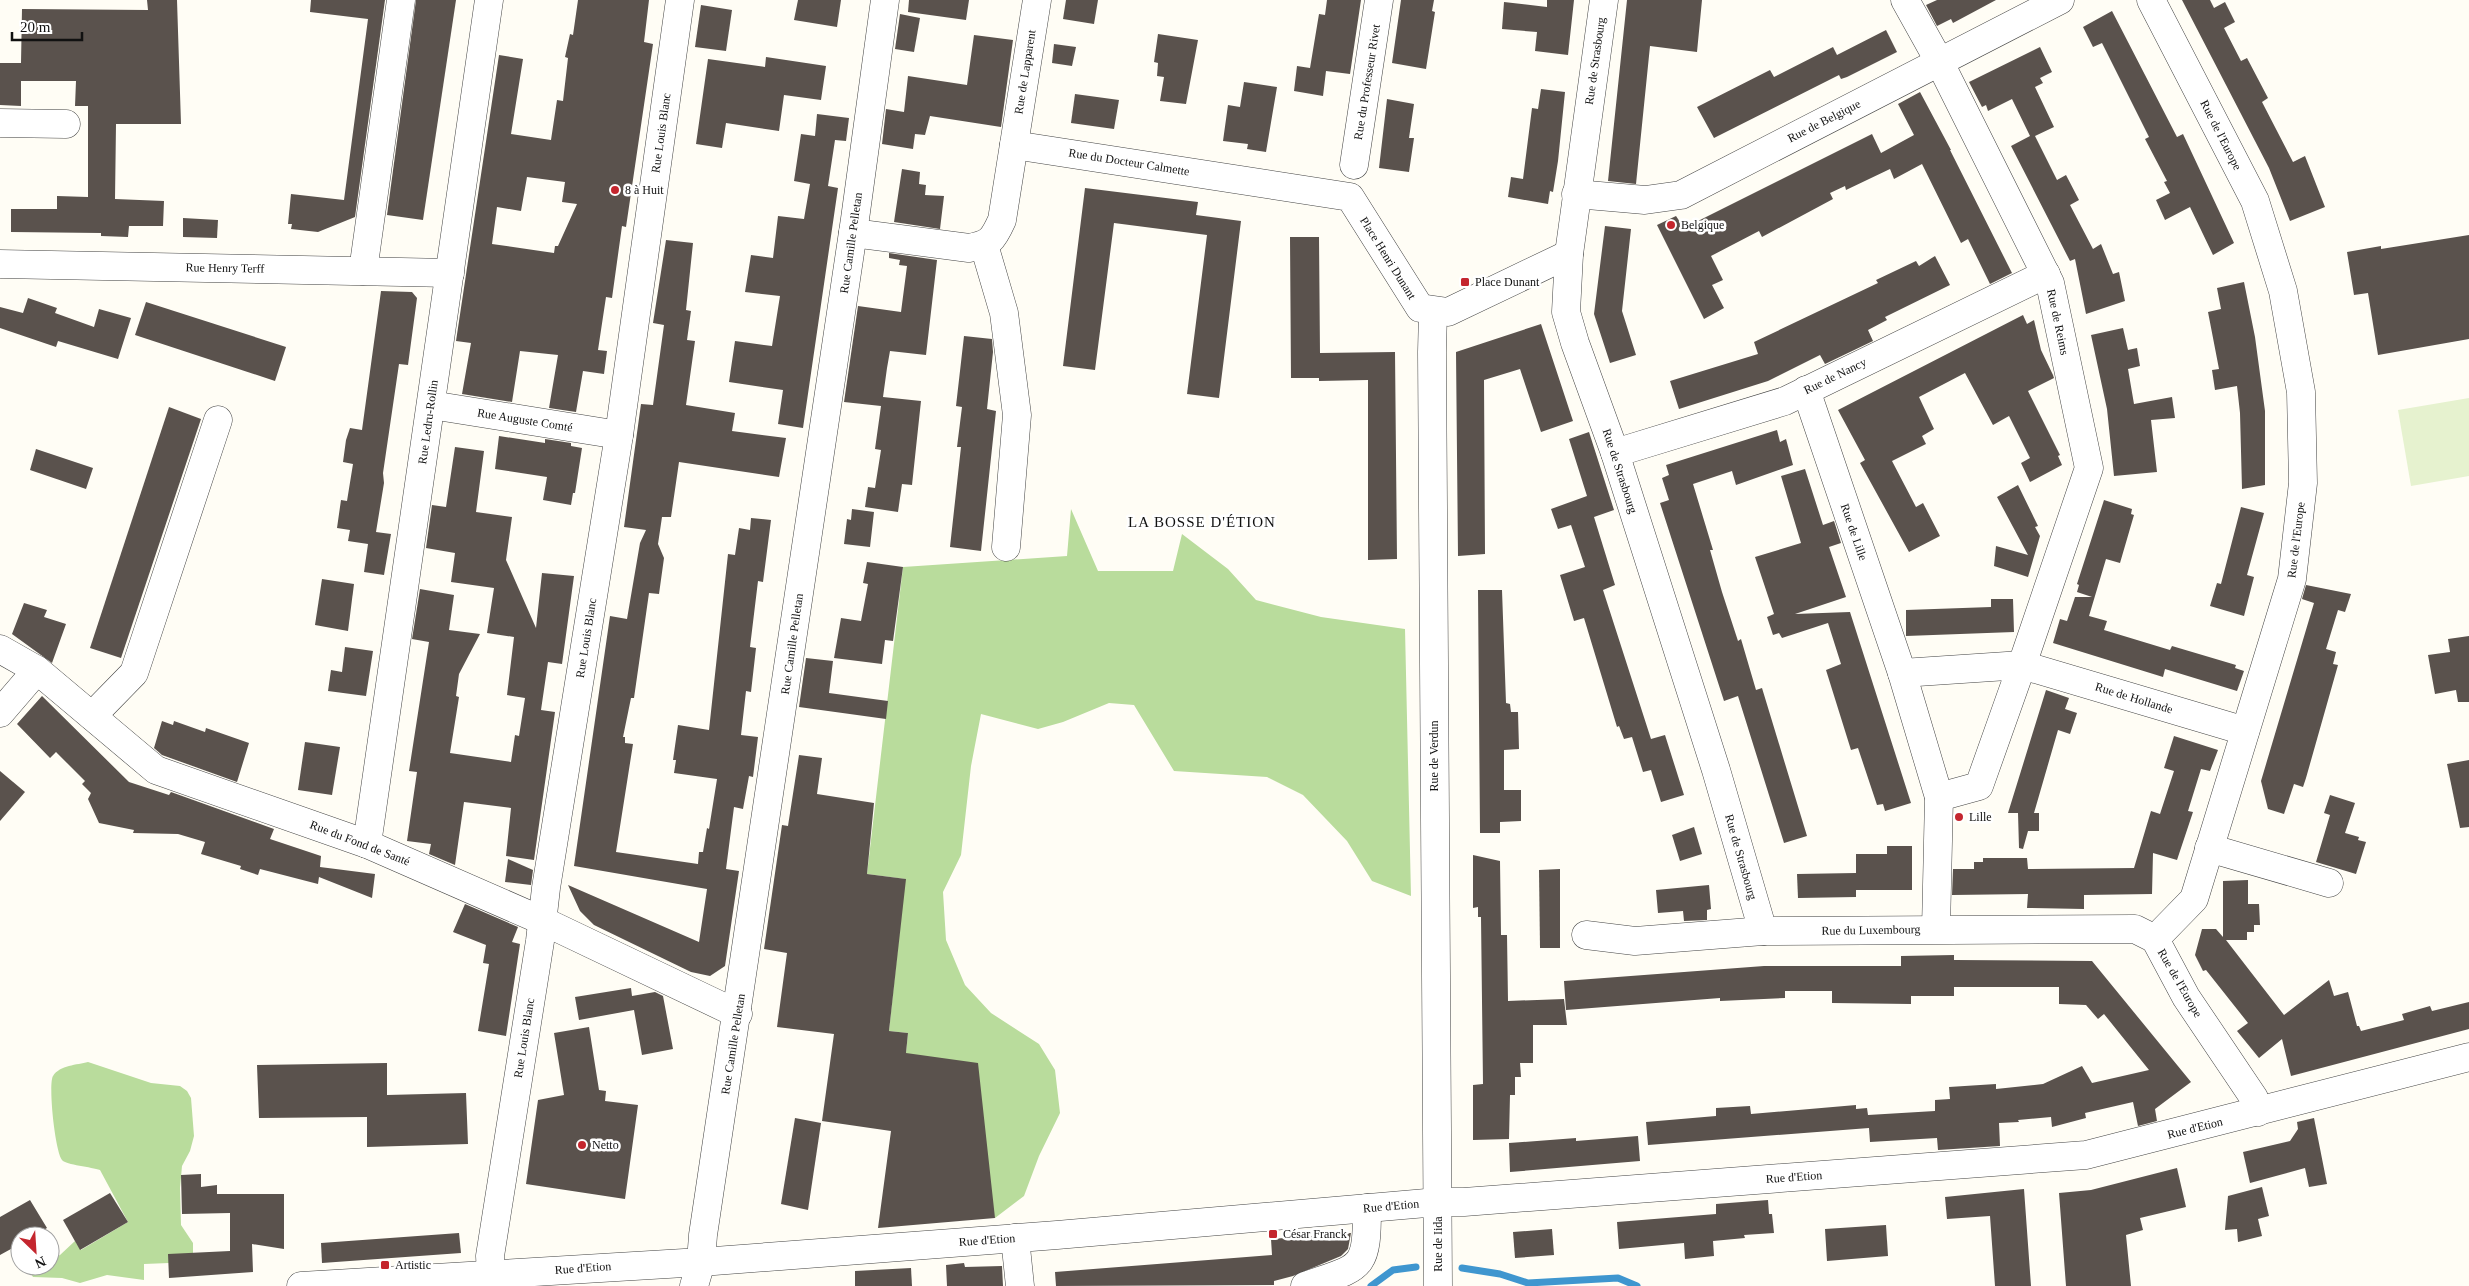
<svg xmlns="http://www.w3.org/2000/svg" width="2469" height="1286" viewBox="0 0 2469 1286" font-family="'Times New Roman',serif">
<rect width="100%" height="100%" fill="#fffdf5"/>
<g fill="#b9dc9c">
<path d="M1071 509 1098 571H1173L1182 534 1228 569 1256 600 1321 617 1405 629 1411 896 1372 881 1347 841 1303 795 1267 777 1174 771 1134 705 1109 703 1063 722 1038 729 981 714 971 766 961 855 943 892 946 940 965 985 991 1013 1039 1044 1055 1070 1060 1113 1039 1156 1024 1196 995 1218 906 1053 908 1033 889 1031 905 879 867 874 903 567 1067 556Z"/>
<path d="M88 1062 151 1083 180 1086 187 1091 191 1098 194 1136 190 1151 182 1166 180 1188 181 1225 193 1243V1253L169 1263 144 1264V1280L107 1275 80 1283 62 1278 33 1277 30 1272 39 1266H50V1260L60 1255 75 1241 81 1250 128 1222 100 1170C92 1167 66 1165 62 1160 55 1151 48 1084 53 1076 60 1065 77 1065 88 1062Z"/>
</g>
<path fill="#e6f2cf" d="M2469 398V476L2411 486 2398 410Z"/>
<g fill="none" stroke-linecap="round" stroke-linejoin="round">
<g stroke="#3f96cf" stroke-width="7">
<path d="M1462 1268 1500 1274 1528 1283 1618 1278 1637 1286"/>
<path d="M1371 1286 1393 1270 1416 1267"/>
</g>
</g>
<g fill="#5a524d" fill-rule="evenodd">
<path d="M147 0H177L181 124H116L115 199 164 201 163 226H129L128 237 101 236V233L11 232V209H57V196L88 197V106H75L76 81H21V106L0 105V63H21L22 9 148 10Z"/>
<path d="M311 0H385L355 217 318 232 291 229 292 224H288L291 194 344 200 368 19 310 12Z"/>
<path d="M416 0H456L423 220 387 215Z"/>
<path d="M578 0H649L644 42 653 44 626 227 622 226 612 298 606 297 598 350 607 351 604 374 583 371 576 412 549 408 558 355 520 351 512 402 462 394 471 343 456 341 499 55 523 59 511 134 551 140 557 100 563 101 568 58 565 57 570 34 573 35ZM527 177 565 182 562 202 577 204 558 246H555L554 253 492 244 497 207 521 211Z"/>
<path d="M798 0H841L837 27 794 20Z"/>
<path d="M909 0H969L966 20 908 12Z"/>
<path d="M1066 0H1098L1094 24 1063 19Z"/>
<path d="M1327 0H1361L1350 74 1326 71 1323 96 1294 91 1297 66 1310 68 1319 14 1325 15Z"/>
<path d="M1401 0H1434L1432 11 1435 12 1426 69 1392 63Z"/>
<path d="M1547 0H1574L1568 55 1535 51 1537 32 1502 29 1504 2 1547 7Z"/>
<path d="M1627 0H1702L1697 52 1650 46 1636 184 1608 181Z"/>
<path d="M1937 0H1996L1953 23 1951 19 1937 26 1926 5Z"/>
<path d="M2182 0H2210L2214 8 2225 2 2235 22 2224 28 2241 61 2247 58 2268 98 2262 102 2293 162 2305 156 2325 207 2290 221 2269 168Z"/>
<path d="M701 5 732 10 726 51 695 47Z"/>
<path d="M2112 11 2177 137 2183 134 2234 243 2213 255 2190 207 2165 220 2156 200 2170 193 2164 182 2167 181 2145 139 2149 137 2102 43 2093 47 2083 27Z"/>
<path d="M900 14 920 18 914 52 895 49Z"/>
<path d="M1886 30 1897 52 1847 77 1841 79 1839 75 1714 138 1697 107 1770 70 1774 77 1833 47 1837 55Z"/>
<path d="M1158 34 1198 40 1186 104 1160 101 1164 77 1157 76 1158 63 1154 62Z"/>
<path d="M974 35 1013 40 1001 127 930 116 925 135 915 134 913 149 882 144 886 109 904 112 908 76 967 85Z"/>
<path d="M1054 44 1076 47 1072 66 1052 63Z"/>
<path d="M2040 47 2052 72 2040 78 2043 83 2035 87 2054 127 2035 136 2057 180 2066 175 2079 200 2070 205 2093 249 2101 244 2113 274 2119 272 2125 301 2086 314 2075 259 2070 261 2011 146 2030 136 2012 99 1988 111 1986 105 1982 107 1969 82Z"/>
<path d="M766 57 826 66 821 100 784 95 779 131 726 123 722 148 696 144 708 59 765 67Z"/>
<path d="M1244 82 1277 87 1266 152 1247 149 1248 144 1223 141 1228 105 1240 107Z"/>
<path d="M1541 89 1565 92 1558 161 1553 192 1550 191 1548 204 1508 197 1511 177 1523 179 1532 108 1538 109Z"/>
<path d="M1920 92 1951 150H1950L2012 273 1990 284 1968 239 1961 243 1922 164 1894 179 1890 169 1846 190 1845 186 1830 193 1833 199 1762 237 1759 231 1711 256 1723 280 1712 285 1724 308 1704 319 1657 225 1676 216 1684 228 1872 134 1881 153 1914 135 1898 104Z"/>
<path d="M1075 94 1119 100 1114 129 1071 123Z"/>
<path d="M1387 99 1414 104 1409 138H1414L1409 172 1379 168Z"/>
<path d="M817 114 849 118 846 141 835 140 828 186 838 188 803 428 778 424 783 390 729 382 735 341 772 346 780 296 745 292 751 255 773 258 778 216 804 219 810 184 794 181 801 134 815 136Z"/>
<path d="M902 169 920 172 919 184 926 185 925 195 944 196 940 229 894 222Z"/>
<path d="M1085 188 1198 202 1196 215 1241 221 1219 398 1187 394 1207 235 1114 223 1095 370 1063 366Z"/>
<path d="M183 218 218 220 217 238 183 237Z"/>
<path d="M1605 226 1631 229 1622 311 1636 355 1610 363 1594 314Z"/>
<path d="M2469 235V339L2378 355 2368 293 2354 295 2347 252 2381 246V249Z"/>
<path d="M1290 237H1319L1320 353 1395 352 1397 559 1368 560V380L1319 381V378H1291Z"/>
<path d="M666 240 693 243 686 310 691 311 687 340 695 341 686 405 735 413 732 431 786 438 779 477 679 462 671 517H662L658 544 664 558 659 594 649 593 634 698H631L623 737H625V743L633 744 616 852 698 864 699 852H703L707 828 709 829 717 779 674 773 676 760H673L678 725 709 730 728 554 735 555 739 528 750 530 751 518 771 520 763 582 758 581 750 647 756 648 751 692 746 691 741 735 758 737 753 777 749 776 743 809 734 807 726 869 739 871 725 966 710 976 691 972 594 925 580 911 568 885 699 942 707 889 574 866 610 616 627 619 640 543 646 530 624 527 641 404 653 405 664 325 653 323Z"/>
<path d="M889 253 937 260 926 355 890 351 887 368 883 397 921 401 912 485 902 484 898 512 865 507 868 487 875 488 881 450 875 449 881 406 844 402 858 306 901 312 907 266 899 265 900 260 889 258Z"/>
<path d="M1935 256 1950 285 1885 317 1887 320 1868 330 1873 341 1825 364 1820 355 1768 381 1679 409 1670 381 1758 354 1754 342 1878 283 1876 280 1916 261 1919 266Z"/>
<path d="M2244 282 2255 337 2265 411V485L2242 489 2240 413 2237 386 2215 390 2212 370 2219 369 2208 312 2221 309 2217 288Z"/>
<path d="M381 291 412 292 417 298 408 365 399 364 383 473 384 483 376 532 391 534 384 575 364 572 368 544 348 541 350 530 337 528 341 500 347 501 353 464 343 462 346 440 350 428 362 430Z"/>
<path d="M28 298 57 308 55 313 94 327 99 309 131 318 118 359 58 341 56 347 0 328V307L23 313Z"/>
<path d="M146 302 286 347 275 381 135 335Z"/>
<path d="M2023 315 2027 324 2034 320 2041 350 2053 375 2054 378 2028 391 2060 455 2058 456 2062 465 2030 482 2021 463 2030 458 2009 416 1993 425 1965 373 1919 397 1934 429 1922 436 1926 444 1892 461 1916 507 1923 503 1940 536 1909 552 1860 463 1865 460 1838 410Z"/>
<path d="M1541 324 1573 421 1541 432 1520 369 1484 380 1485 554 1458 556 1456 352Z"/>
<path d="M2123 328 2128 350 2137 348 2140 366 2128 369 2134 404 2172 397 2175 418 2151 420 2157 472 2114 476 2107 409 2091 335Z"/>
<path d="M964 336 992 339 993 352 987 409 996 411 981 551 950 547 961 447H957L962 407 956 406Z"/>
<path d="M169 407 201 419 121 658 90 648Z"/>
<path d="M1777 430 1780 442 1786 439 1793 465 1736 485 1732 471 1693 484 1713 550H1710L1722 592 1738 641 1741 639 1756 690 1762 688 1807 836 1784 843 1738 696 1724 701 1660 503 1669 500 1662 478 1669 475 1666 465Z"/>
<path d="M1589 432 1614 510 1594 517 1615 585 1603 590 1651 739 1665 735 1684 795 1661 802 1651 770 1643 772 1632 737 1624 739 1619 726 1617 727 1584 618 1574 621 1560 575 1585 567 1571 525 1558 529 1551 509 1587 496 1569 439Z"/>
<path d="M499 436 545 443V439L571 443V446L582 448 575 493H573L571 505 543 500 547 477 495 469Z"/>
<path d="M455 447 484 451 476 512 512 517 506 560 536 628 542 573 574 576 562 664 548 662 541 710 555 712 534 860 506 856 511 808 464 802 455 865 429 854 431 844 407 841 417 772 409 771 429 642 412 639 420 589 454 595 449 630 480 634 459 674 456 696 459 697 450 753 511 762 515 735 519 736 525 698 507 695 514 637 487 633 494 588 451 582 455 553 426 548 432 505 446 507Z"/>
<path d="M36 449 93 468 86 489 30 470Z"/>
<path d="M1805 469 1823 525 1834 521 1841 543 1829 547 1846 597 1795 614 1850 612 1911 803 1885 811 1883 804 1877 805 1858 748 1851 750 1826 670 1841 664 1828 623 1782 638 1779 633 1773 635 1767 617 1774 614 1755 557 1801 543 1781 476Z"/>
<path d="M2018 485 2038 526 2035 527 2040 536 2028 577 1994 566 1996 546 2028 555 1997 497Z"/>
<path d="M2104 500 2132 509 2131 514 2134 515 2120 563 2106 559 2089 616 2107 621 2104 630 2170 650 2172 646 2236 665 2235 668 2244 671 2237 691 2165 669 2163 677 2053 643 2060 619 2067 621 2075 597H2092L2077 592 2079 585 2077 584Z"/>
<path d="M2241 507 2264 513 2247 575 2254 577 2244 616 2210 606 2217 583 2221 584Z"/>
<path d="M852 509 874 512 870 547 844 544 847 519 851 520Z"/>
<path d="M867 562 903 567 893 641 885 640 882 664 834 658 841 618 861 621 868 584 863 583Z"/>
<path d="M322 579 354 584 348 631 315 625Z"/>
<path d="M2306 585 2351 594 2345 612 2338 610 2326 649 2336 652 2333 664 2338 665 2306 778 2303 787 2294 784 2284 814 2268 809 2261 781 2314 603 2302 599Z"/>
<path d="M1478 590H1502L1506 703 1510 704 1511 712H1518L1519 749 1504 750V790H1521V821L1500 822V833H1480Z"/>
<path d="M1991 599H2013L2014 632 1906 636V610L1991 607Z"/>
<path d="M24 603 47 610 44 617 66 624 52 663 12 634Z"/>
<path d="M2469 636V702H2458L2456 690 2435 694 2428 655 2450 652 2448 639Z"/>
<path d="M345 647 373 651 366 696 328 691 331 670 342 672Z"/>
<path d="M806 658 833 661 829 693 888 701 886 719 799 707Z"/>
<path d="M2046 690 2069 698 2065 709 2077 713 2070 734 2058 730 2034 813H2039V831H2028L2023 849 2019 848 2018 813H2008Z"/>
<path d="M42 696 129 782 169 795 171 792 274 829 270 839 321 856 320 867 375 874 372 898 319 877 318 884 260 869 258 875 240 869 241 866 201 854 205 842 178 834 133 833 134 830 99 823 88 799 91 793 82 784 85 781 56 752 50 758 17 724Z"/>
<path d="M162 721 173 725 174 721 205 732 206 728 249 743 237 782 162 755 154 748Z"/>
<path d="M2174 736 2218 750 2210 771 2201 769 2188 811 2193 812 2177 860 2153 853 2152 894 2084 895V909L2027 908 2028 894 1952 895 1953 869H1974V862H1983V858H2027L2028 869 2134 868 2151 811 2160 814 2174 771 2164 768Z"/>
<path d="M305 742 340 747 332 795 298 790Z"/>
<path d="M799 755 822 758 817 794 874 803 867 874 906 879 889 1031 908 1033 906 1053 978 1063 995 1218 878 1228 891 1131 822 1121 834 1034 777 1027 787 953 764 949 782 825 788 826Z"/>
<path d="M2469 760V827L2460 828 2447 764Z"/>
<path d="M0 771 25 792 0 821Z"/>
<path d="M2330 795 2355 803 2345 833 2359 837 2358 840 2366 842 2356 874 2316 862 2330 815 2324 813Z"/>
<path d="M1694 827 1702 854 1680 861 1672 835Z"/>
<path d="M1887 846H1912V890H1856V854H1887Z"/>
<path d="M1473 855 1500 861 1501 935H1507L1508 1001 1564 999 1567 1025H1533V1063H1520L1521 1077H1515V1095H1510L1509 1139 1473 1140V1085L1483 1084 1481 917H1478V907L1473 908Z"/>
<path d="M508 859 533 870 531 885 505 882Z"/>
<path d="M1560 869V948H1540L1539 870Z"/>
<path d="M1856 873V897L1798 898 1797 874Z"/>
<path d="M2248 880V904H2259L2260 925H2254V932H2247V940H2226L2284 1015 2329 980 2334 996 2348 992 2357 1026H2359L2361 1031 2404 1020 2402 1014 2430 1006 2432 1011 2469 1002V1029L2291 1076 2282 1039 2259 1058 2237 1031 2248 1023 2206 970 2203 971 2195 955 2202 929H2216L2223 937V881Z"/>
<path d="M1709 885 1711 909 1707 910V920L1684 921 1683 911 1658 913 1656 890Z"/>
<path d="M465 904 518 927 512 942 520 944 506 1036 478 1031 489 964 483 963 486 945 453 932Z"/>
<path d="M1954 955V960L2092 961 2191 1082 2155 1109 2157 1121 2138 1126 2133 1102 2085 1113 2086 1118 2052 1127 2051 1117 2018 1120 2019 1122 1999 1123 2000 1146 1938 1150 1937 1138 1870 1142 1869 1128 1648 1145 1646 1122 1716 1116V1108L1750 1106 1751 1114 1856 1105V1109L1867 1108 1868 1115 1935 1111V1100L1950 1099 1949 1087 1996 1084V1089L2043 1084 2082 1066 2092 1083 2149 1070 2104 1014 2098 1019 2086 1005 2059 1004V987H1954V996H1911V1004L1832 1003V991H1785V998L1720 1001V998L1566 1010 1564 981 1764 966H1901V956Z"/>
<path d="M631 988 632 996 655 992 663 996 673 1049 642 1055 634 1010 579 1020 575 997Z"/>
<path d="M589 1027 599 1090 606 1091 605 1101 638 1105 625 1199 526 1184 538 1100 564 1095 554 1033Z"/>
<path d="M387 1063V1095L466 1093 468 1144 367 1147V1117L259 1118 257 1065Z"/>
<path d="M795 1118 821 1123 808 1210 781 1204Z"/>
<path d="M2314 1118 2327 1184 2309 1187 2305 1168 2250 1183 2243 1152 2290 1141 2298 1129 2297 1122Z"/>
<path d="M1638 1136 1640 1161 1510 1172 1509 1143 1576 1138V1141Z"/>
<path d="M2177 1168 2186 1207 2140 1218 2143 1230 2126 1235 2131 1286H2066L2059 1193 2091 1190Z"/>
<path d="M201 1174V1187L217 1185V1194H284V1249L252 1244 253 1272 169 1278 168 1254 230 1251V1213L182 1214 181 1175Z"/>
<path d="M2262 1187 2269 1216 2258 1219 2262 1236 2238 1242 2237 1229 2225 1230 2228 1196Z"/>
<path d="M2024 1189 2031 1286H1995L1990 1216 1947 1219 1945 1197Z"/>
<path d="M110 1193 128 1222 80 1250 63 1220Z"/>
<path d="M30 1200 47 1228 33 1236H20V1244L0 1255V1217Z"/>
<path d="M1768 1200 1769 1214H1772L1774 1233 1744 1235 1745 1238 1713 1241 1714 1256 1685 1259 1684 1243 1619 1249 1617 1222 1716 1214V1204Z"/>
<path d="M1886 1225 1888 1256 1827 1261 1825 1229Z"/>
<path d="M1552 1229 1554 1255 1515 1258 1513 1232Z"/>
<path d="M459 1233 461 1253 322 1263 321 1243Z"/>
<path d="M1351 1233 1348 1249 1341 1256 1293 1276 1274 1281V1285L1056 1286 1055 1272 1272 1255 1271 1239Z"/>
<path d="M964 1263 965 1267 1002 1266 1003 1286H947L946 1265Z"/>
<path d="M911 1268 912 1286H855V1271Z"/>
</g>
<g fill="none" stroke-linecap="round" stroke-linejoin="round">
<defs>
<g id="minor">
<path d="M1604 0 1569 254 1566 312 1575 343 1615 453 1716 770 1763 931"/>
<path d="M1905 0 1939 61 2050 283 2089 468 2022 665 2245 731"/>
<path d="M2151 0 2255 201 2283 291 2301 392 2303 483 2292 579 2194 899 2155 939"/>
<path d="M0 123 66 124"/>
<path d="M1014 145 1350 197 1420 308 1448 312 1569 254"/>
<path d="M1354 165 1379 0"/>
<path d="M1576 194 1645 200 1681 195 2060 0"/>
<path d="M853 233 969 248C990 244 993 240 1002 220L1037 0"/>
<path d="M984 245 1004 313 1017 415 1006 547"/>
<path d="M0 264 450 273"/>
<path d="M363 271 401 0"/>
<path d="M1433 311 1432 352 1438 1286"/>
<path d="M1806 390 1902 673 1939 797 1936 929"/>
<path d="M431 405 619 435"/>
<path d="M1615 453 1785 401 2046 274"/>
<path d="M0 649 37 670 156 770 367 844 543 921 738 1014"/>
<path d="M1902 673 2022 665 1979 786 1939 797"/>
<path d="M0 713 37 670"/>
<path d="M92 716 134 673 218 420"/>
<path d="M367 844 489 0"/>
<path d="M2209 848 2329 883"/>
<path d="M1586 935 1635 941 1763 931 2135 929 2155 939"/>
<path d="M2155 939 2186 997 2254 1098 2258 1112"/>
<path d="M1015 1238 1020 1286"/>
<path d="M491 1274 490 1256 540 941 546 888 619 435 680 0"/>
<path d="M301 1286 701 1262 1057 1235 1438 1202H1464L2086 1155 2469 1057"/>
<path d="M694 1286 701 1262 703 1235 855 219 885 0"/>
<path d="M1305 1286C1362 1266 1367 1271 1367 1208"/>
</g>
</defs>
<use href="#minor" stroke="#444" stroke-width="29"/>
<use href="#minor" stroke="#fff" stroke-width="28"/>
</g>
<g fill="#c4262e" stroke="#fff" stroke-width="2">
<circle cx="615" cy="190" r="5"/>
<circle cx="1671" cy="225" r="5"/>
<rect x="1460" y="277" width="10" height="10" rx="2.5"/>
<circle cx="1959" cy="817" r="5"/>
<circle cx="582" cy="1145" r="5"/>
<rect x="1268" y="1229" width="10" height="10" rx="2.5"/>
<rect x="380" y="1260" width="10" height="10" rx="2.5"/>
</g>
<g text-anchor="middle" stroke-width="5" stroke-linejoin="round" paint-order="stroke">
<g font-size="12" fill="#111" stroke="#fff">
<text transform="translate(1595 61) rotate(-82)" y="4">Rue de Strasbourg</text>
<text transform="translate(1025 72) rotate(-81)" y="4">Rue de Lapparent</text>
<text transform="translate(1367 82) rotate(-81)" y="4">Rue du Professeur Rivet</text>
<text transform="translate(1824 121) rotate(-27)" y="4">Rue de Belgique</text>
<text transform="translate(661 133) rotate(-82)" y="4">Rue Louis Blanc</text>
<text transform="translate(2221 135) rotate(63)" y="4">Rue de l'Europe</text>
<text transform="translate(1129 162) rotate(9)" y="4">Rue du Docteur Calmette</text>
<text transform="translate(851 243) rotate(-82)" y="4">Rue Camille Pelletan</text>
<text transform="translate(1388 258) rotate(58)" y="4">Place Henri Dunant</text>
<text transform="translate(225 268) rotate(1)" y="4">Rue Henry Terff</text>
<text transform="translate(2058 322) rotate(78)" y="4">Rue de Reims</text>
<text transform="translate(1835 376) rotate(-26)" y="4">Rue de Nancy</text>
<text transform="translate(525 420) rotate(9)" y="4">Rue Auguste Comté</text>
<text transform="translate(428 422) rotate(-82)" y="4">Rue Ledru-Rollin</text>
<text transform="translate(1620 471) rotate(72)" y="4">Rue de Strasbourg</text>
<text transform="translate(1854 532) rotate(71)" y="4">Rue de Lille</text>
<text transform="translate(2296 540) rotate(-83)" y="4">Rue de l'Europe</text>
<text transform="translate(586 638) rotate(-81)" y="4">Rue Louis Blanc</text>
<text transform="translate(792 644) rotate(-82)" y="4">Rue Camille Pelletan</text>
<text transform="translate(2134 698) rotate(17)" y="4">Rue de Hollande</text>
<text transform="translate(1434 756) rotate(-90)" y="4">Rue de Verdun</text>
<text transform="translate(360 843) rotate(21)" y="4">Rue du Fond de Santé</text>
<text transform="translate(1741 857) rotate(74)" y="4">Rue de Strasbourg</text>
<text transform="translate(1871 930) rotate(-1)" y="4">Rue du Luxembourg</text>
<text transform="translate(2180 983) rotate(60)" y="4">Rue de l'Europe</text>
<text transform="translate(524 1038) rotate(-81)" y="4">Rue Louis Blanc</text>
<text transform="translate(733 1044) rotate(-81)" y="4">Rue Camille Pelletan</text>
<text transform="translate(2195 1128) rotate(-14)" y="4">Rue d'Etion</text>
<text transform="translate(1794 1177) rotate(-4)" y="4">Rue d'Etion</text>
<text transform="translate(1391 1206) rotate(-5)" y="4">Rue d'Etion</text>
<text transform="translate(987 1240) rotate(-4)" y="4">Rue d'Etion</text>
<text transform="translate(1438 1244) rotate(-90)" y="4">Rue de Iida</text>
<text transform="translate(583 1268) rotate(-4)" y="4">Rue d'Etion</text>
</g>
<g font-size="12" fill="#111" stroke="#fff" text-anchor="start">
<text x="625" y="194">8 à Huit</text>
<text x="1681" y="229">Belgique</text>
<text x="1475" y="286">Place Dunant</text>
<text x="1969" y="821">Lille</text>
<text x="592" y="1149">Netto</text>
<text x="1283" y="1238">César Franck</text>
<text x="395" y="1269">Artistic</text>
</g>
<g font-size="15" letter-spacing="1" fill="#111" stroke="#fff">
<text x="1202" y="527">LA BOSSE D'ÉTION</text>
</g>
</g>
<g transform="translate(35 1251) rotate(155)"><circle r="24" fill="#ffffff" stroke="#a0a0a0"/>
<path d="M0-4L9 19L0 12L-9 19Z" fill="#c4262e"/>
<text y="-8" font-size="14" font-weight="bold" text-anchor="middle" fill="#111111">N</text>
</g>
<path d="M12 32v8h70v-8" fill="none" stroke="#111111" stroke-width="2.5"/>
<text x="20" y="32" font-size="15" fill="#111111" stroke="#ffffff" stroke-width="4" paint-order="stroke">20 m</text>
</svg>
